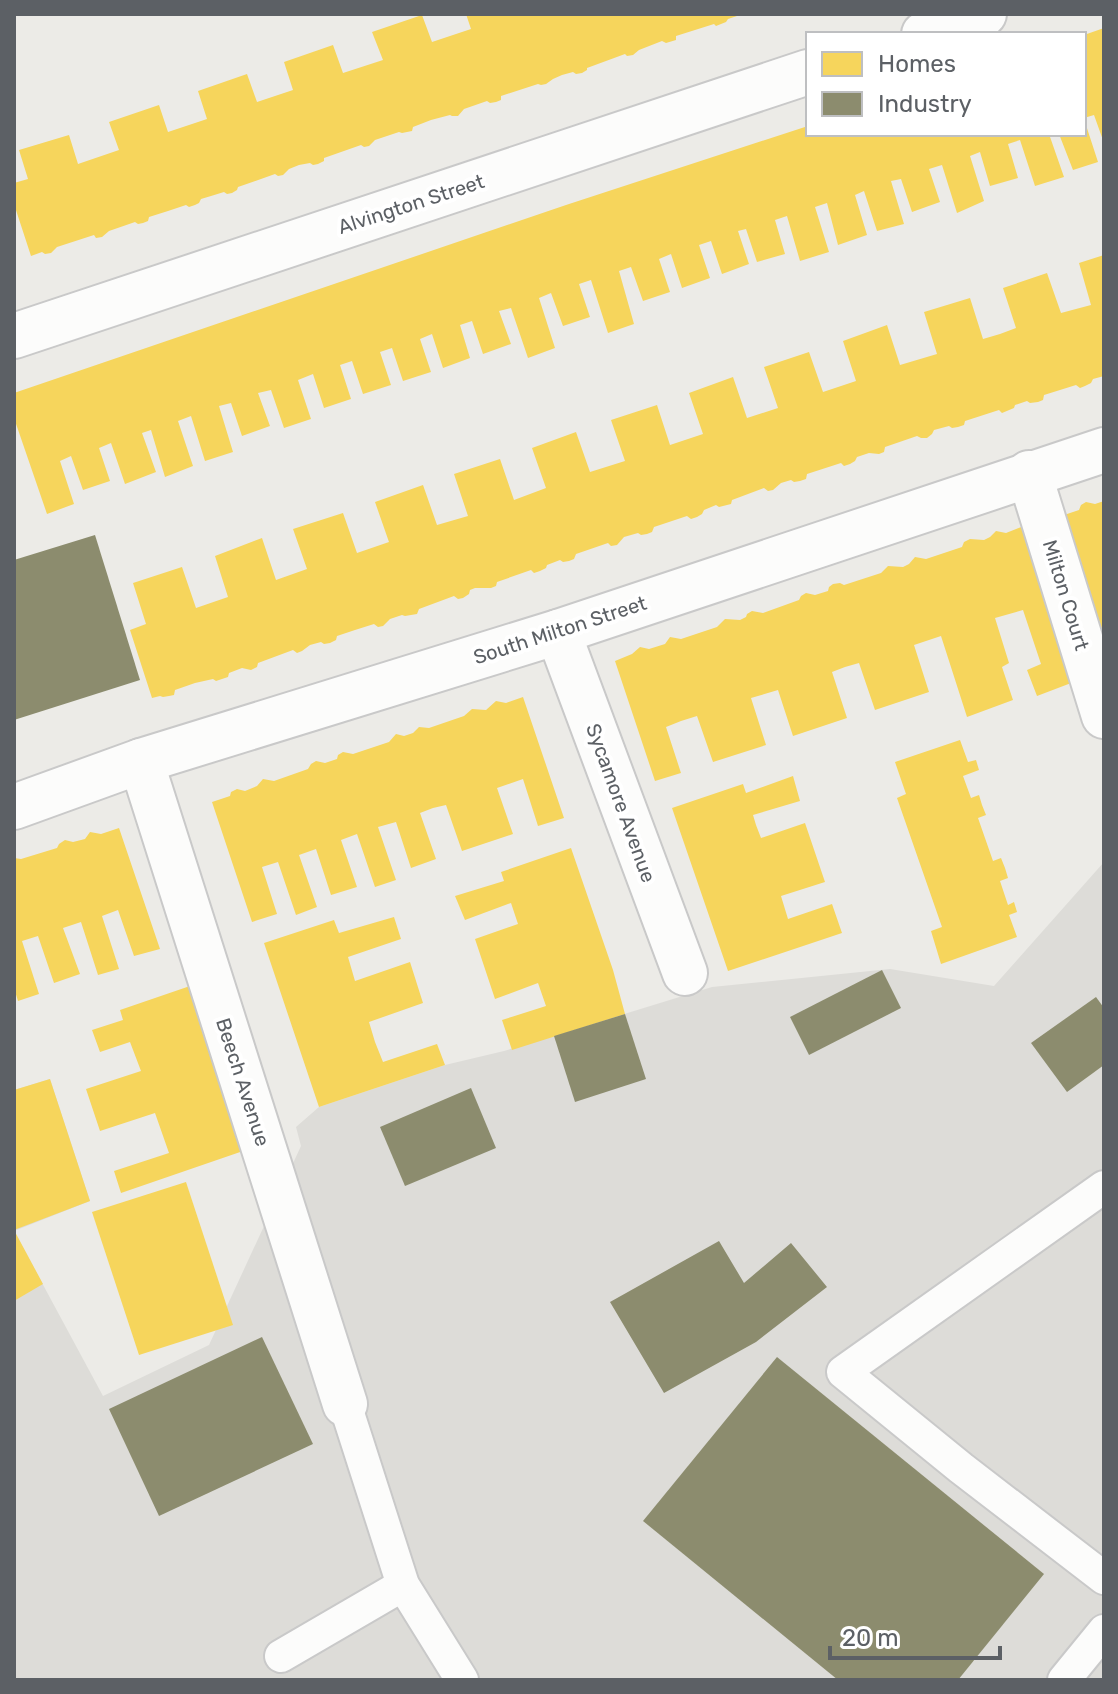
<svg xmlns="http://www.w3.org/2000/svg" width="1118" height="1694" viewBox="0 0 1118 1694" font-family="Rubik,sans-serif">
<rect width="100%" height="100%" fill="#ecebe7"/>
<path fill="#dddcd8" d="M1104 862V1680H14V1090L50 1079 90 1201 14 1231 103 1396 209 1345 301 1146 296 1127 319 1107 445 1065 504 1051 712 987 890 969 994 986Z"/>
<g fill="#f6d55c">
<path d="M466 14 740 15 728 19 726 22 716 26 714 24 676 36V40L666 43 662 41 639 50 633 55 627 56 625 54 587 68V70L582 73 576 74 573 72 562 75 553 79 546 84 541 85 538 84 501 96V100L496 102 490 103 487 101 464 109 458 116H452L450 115 431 120 413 127 412 131 402 133 399 132 375 140 369 146 364 147 361 145 324 158V161L318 164 313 165 310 163 299 165 289 169 283 175 278 176 275 174 238 187 237 190 232 193 227 194 224 192 211 196 201 199 199 203 195 205 189 207 186 205 168 211 149 217 148 221 143 223 138 224 135 222 109 231 102 237 96 238 94 235 57 247 51 253 45 254 42 252 31 256 14 204V183L28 179 19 150 69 135 78 164 119 150 109 122 159 105 168 132 207 119 198 91 247 74 257 102 293 90 284 62 333 45 343 73 383 60 372 32 422 15 432 42 471 29Z"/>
<path d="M1104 28V143L1094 115 1084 118V35Z"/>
<path d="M1085 122 1098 162 1073 170 1059 134H1084Z"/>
<path d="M808 126V134H1049L1064 177 1035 186 1020 140 1008 144 1018 178 990 186 980 152 970 156 984 201 957 213 942 165 929 169 940 202 912 212 901 179 891 181 904 224 877 231 864 191 855 195 867 235 838 245 827 203 815 207 829 252 800 261 787 216 775 220 785 254 757 262 746 229 738 231 749 264 722 274 711 241 699 245 710 278 682 288 671 254 659 259 670 292 643 301 631 267 619 271 634 324 608 333 591 280 579 284 590 317 563 326 551 293 539 298 555 348 528 358 511 308 499 311 511 344 483 354 472 321 460 325 470 358 443 368 432 334 420 339 431 372 403 381 392 348 380 352 391 385 363 394 352 361 340 365 351 399 324 408 313 374 298 380 311 419 284 428 271 390 258 393 270 426 242 436 231 403 219 406 233 452 205 461 191 416 178 421 193 466 165 477 151 430 142 433 156 472 125 484 111 443 99 448 110 481 83 490 71 456 60 461 74 504 47 514 14 418V393L566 205Z"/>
<path d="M1104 255V376L1093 379 1091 383 1085 386 1080 388 1076 385 1044 395 1043 400 1038 402 1030 403 1027 401 1015 405 1014 408 1002 413 999 410 965 421 964 425 958 427 952 428 949 426 934 430 932 434 927 438H921L917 436 885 447 884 452 879 454 869 453 857 457 855 461 850 464 844 466 841 463 807 474 806 479 800 481 794 482 791 480 781 483 773 490 768 491 764 488 732 500 731 504 719 507 716 505 704 510 702 514 697 517 691 519 687 516 654 527 652 532 647 534 641 535 638 533 624 537 617 545 611 546 608 543 576 554 574 559 569 561 563 562 560 560 547 565 546 568 540 571 534 573 531 570 497 582 496 586 491 588H475L470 590 469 594 463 598 458 599 454 596 419 609 417 614 405 616 402 615 390 619 383 626 378 627 374 624 355 630 337 636 336 640 330 643 324 644 321 642 310 645 302 651 297 653 293 650 258 663 257 667 251 670 242 668 229 673 228 677 216 681 213 679 195 683 175 690 174 695 169 696 163 697 160 696 152 698 130 630 146 624 133 583 182 567 196 608 228 597 215 556 262 538 276 580 307 569 293 529 343 513 357 553 389 542 375 502 423 485 437 525 468 516 454 474 500 459 514 500 546 488 532 448 576 432 590 472 625 461 611 420 657 405 670 445 703 434 689 393 733 377 747 418 778 408 764 367 809 352 823 392 856 381 843 341 887 325 900 365 937 354 924 312 970 298 983 339 1000 334 1016 328 1003 288 1047 273 1061 313 1091 305 1079 263Z"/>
<path d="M1104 501V635L1100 636 1061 516 1079 510 1081 505 1086 502 1095 504Z"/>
<path d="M1024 526 1079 680 1037 696 1027 670 1041 664 1023 610 995 618 1009 663 1002 667 1013 700 967 717 941 636 914 645 929 692 875 710 859 663 845 667 832 672 847 718 793 736 778 690 751 698 766 745 713 762 697 716 681 721 666 727 681 773 655 781 615 661 632 654 640 647 649 649 665 644 670 637 681 639 717 627 725 619 740 620 746 617 747 614 752 611 763 613 799 600 801 596 806 593 815 595 828 591 829 587 833 584 840 583 844 585 881 573 888 566 903 567 909 564 915 557 926 559 962 547 964 542 970 539 984 540 990 537 996 531 1006 533Z"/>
<path d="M523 697 564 818 538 826 523 779 497 788 513 834 462 851 446 805 433 808 420 813 436 859 411 868 396 822 378 827 396 880 375 887 357 834 341 840 357 887 331 895 316 849 299 855 317 907 296 915 278 862 262 867 277 914 252 922 212 802 230 796 231 792 237 789 245 791 257 786 263 779 274 781 308 769 311 764 316 761 325 763 337 759 338 755 343 752 353 754 389 742 396 734 404 736 413 733 419 727 429 728 464 716 472 709 486 710 496 701 506 703Z"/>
<path d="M960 740 968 762 976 760 979 770 963 776 971 798 979 795 982 805 986 815 978 818 993 861 1001 858 1005 868 1008 878 1000 881 1008 905 1014 902 1017 912 1009 915 1017 937 941 964 931 931 942 927 897 798 906 794 895 762Z"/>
<path d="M793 776 800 801 753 815 756 825 761 838 805 823 825 882 781 896 788 919 832 904 842 933 728 971 672 808 743 784 746 793Z"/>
<path d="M119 828 160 949 134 956 118 910 102 916 119 969 98 975 81 922 63 928 80 974 54 983 38 936 22 941 39 994 18 1001 14 988V858L21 859 57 848 59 844 65 840 73 842 85 839 90 832 101 834Z"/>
<path d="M571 848 613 970 625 1014 512 1050 502 1020 546 1006 538 983 495 999 475 939 518 924 511 903 465 920 455 896 504 881 501 872Z"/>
<path d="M394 917 401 939 348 957 355 981 410 962 423 1003 369 1022 375 1042 383 1062 437 1044 445 1065 319 1107 264 943 334 920 339 933Z"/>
<path d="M190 986 246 1150 121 1193 114 1171 169 1153 155 1113 100 1131 86 1089 141 1071 130 1042 100 1052 92 1030 123 1020 120 1010Z"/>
<path d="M50 1079 90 1201 14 1230V1090Z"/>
<path d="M186 1182 233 1325 139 1355 92 1212Z"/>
<path d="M14 1230 43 1284 14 1301Z"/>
</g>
<g fill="#8c8c6e">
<path d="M95 535 140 680 14 720V560Z"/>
<path d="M882 970 901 1008 809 1055 790 1017Z"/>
<path d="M1096 997 1104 1008V1065L1067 1092 1031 1043Z"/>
<path d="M625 1014 646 1079 575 1102 554 1036Z"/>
<path d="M471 1088 496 1148 405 1186 380 1127Z"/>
<path d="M719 1241 744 1283 791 1243 827 1287 756 1342 664 1393 610 1302Z"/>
<path d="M262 1337 313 1444 159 1516 109 1409Z"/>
<path d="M777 1357 1044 1574 958 1680H838L643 1521Z"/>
</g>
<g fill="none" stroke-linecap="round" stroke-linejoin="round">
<defs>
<g id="service">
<path d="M1104 1187 843 1372 961 1468 1104 1578"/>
<path d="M345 1404 403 1585 462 1680"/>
<path d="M281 1656 403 1585"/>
<path d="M1064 1680 1104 1631"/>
</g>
<g id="minor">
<path d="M924 34 984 14"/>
<path d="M14 336 808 72"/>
<path d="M1029 473 1104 716"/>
<path d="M558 632 685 973"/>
<path d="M141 761 345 1404"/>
<path d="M14 807 141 761 558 632 1104 450"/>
</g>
</defs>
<use href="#service" stroke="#c9c9c9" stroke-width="36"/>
<use href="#minor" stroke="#c9c9c9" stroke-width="48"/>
<use href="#service" stroke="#fcfcfb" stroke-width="32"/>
<use href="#minor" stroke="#fcfcfb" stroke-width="44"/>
</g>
<g text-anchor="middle" stroke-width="8" stroke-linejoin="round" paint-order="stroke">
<g font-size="20" fill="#5c6065" stroke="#fff">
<text transform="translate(411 204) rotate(-18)" y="7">Alvington Street</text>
<text transform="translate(1066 595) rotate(73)" y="7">Milton Court</text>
<text transform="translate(560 630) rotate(-18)" y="7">South Milton Street</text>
<text transform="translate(621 803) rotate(70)" y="7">Sycamore Avenue</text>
<text transform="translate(243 1082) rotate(72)" y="7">Beech Avenue</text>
</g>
</g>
<rect width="1118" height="1694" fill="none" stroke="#5c6065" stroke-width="32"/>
<rect x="806" y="32" width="280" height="104" fill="#ffffff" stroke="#bebfc1" stroke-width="2"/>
<rect x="822" y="52" width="40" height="24" fill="#f6d55c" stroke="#bebfc1" stroke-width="2"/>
<text x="878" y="72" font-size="24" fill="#5c6065">Homes</text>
<rect x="822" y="92" width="40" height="24" fill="#8c8c6e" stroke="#bebfc1" stroke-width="2"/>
<text x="878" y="112" font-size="24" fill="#5c6065">Industry</text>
<path d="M830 1646v12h170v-12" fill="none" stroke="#5c6065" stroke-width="4"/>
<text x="842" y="1646" font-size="24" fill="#5c6065" stroke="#ffffff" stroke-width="6" paint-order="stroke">20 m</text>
</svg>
